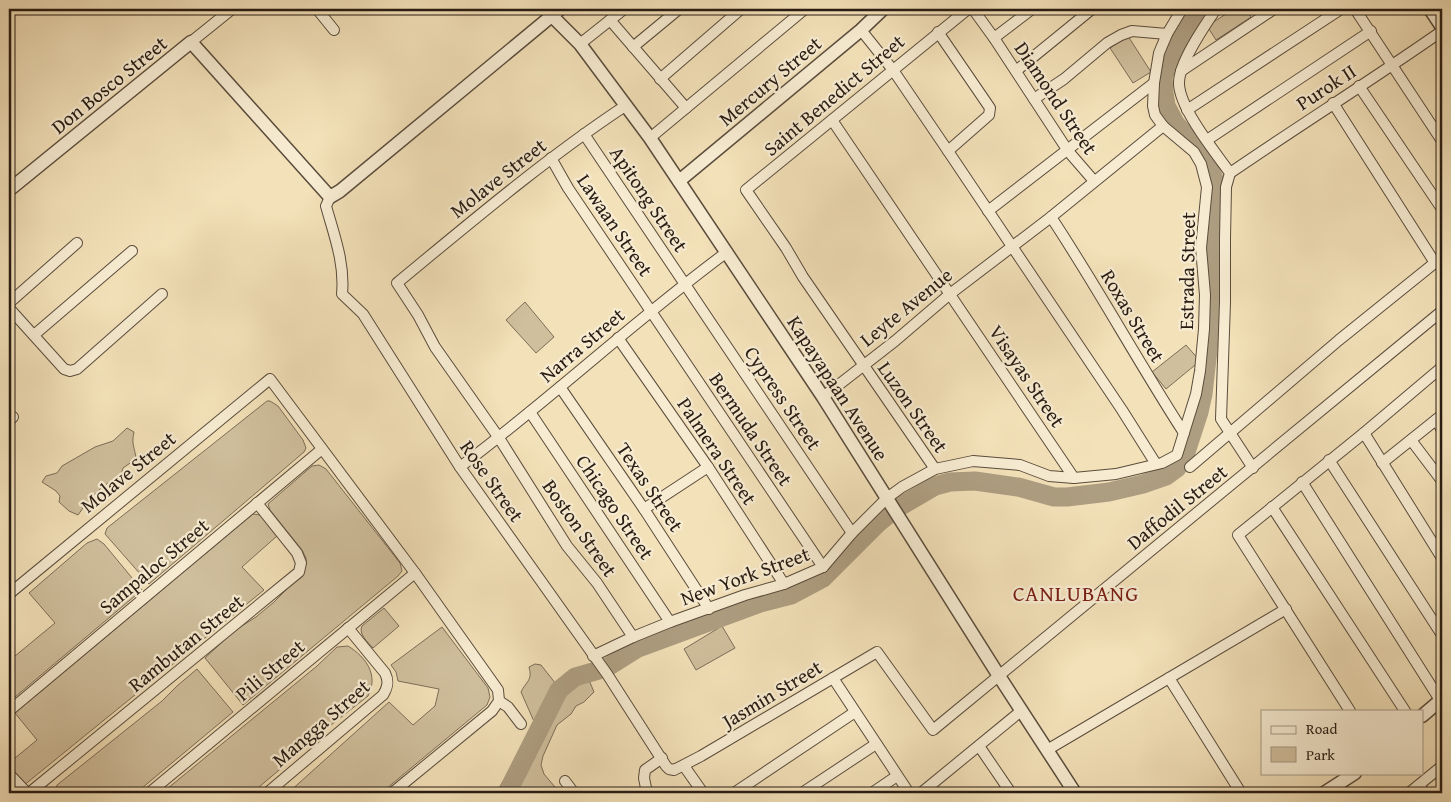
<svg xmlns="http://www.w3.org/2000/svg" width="1451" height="802" viewBox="0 0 1451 802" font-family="'Gentium Book Plus',serif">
<rect width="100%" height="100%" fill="#f3e1b9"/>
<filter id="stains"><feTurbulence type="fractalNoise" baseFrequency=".004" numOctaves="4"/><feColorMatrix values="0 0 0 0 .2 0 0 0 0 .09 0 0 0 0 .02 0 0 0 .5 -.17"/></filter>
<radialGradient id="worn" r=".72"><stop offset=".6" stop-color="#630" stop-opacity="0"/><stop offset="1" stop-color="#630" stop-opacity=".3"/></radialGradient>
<g fill="#d0bf9d" stroke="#7c6d58">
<path d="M1234 9H1246L1251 17 1216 40 1207 26Z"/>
<path d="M1128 36 1151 72 1133 83 1110 48Z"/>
<path d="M525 302 554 337 536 353 506 320Z"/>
<path d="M1186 345 1200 361 1166 389 1152 372Z"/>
<path d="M267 401H270L278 406 303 440 306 448 304 452 149 584 105 534 107 528Z"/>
<path d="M127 428 134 432C131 445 135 447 136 459L123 468 121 476C103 483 89 499 78 515L69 511 59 502 60 496 56 491 42 482 46 476 57 473 62 466 95 447 113 441Z"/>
<path d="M319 465 326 469 400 563 402 571 398 576 243 705 205 658 234 631 256 617 274 602 303 573 306 564V558L302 550 270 510 268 504 312 466Z"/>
<path d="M1167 471 1170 478 1143 488 1119 494 1062 502 1018 490 975 485 946 486 931 490 902 510 898 504C911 496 924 485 938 480 962 472 993 476 1018 481 1029 483 1039 490 1050 491 1089 495 1131 484 1167 471Z"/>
<path d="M253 514 260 515 277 536 242 567 264 590 23 786 9 768V763L37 740 15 713Z"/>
<path d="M97 539 104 544 142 590 9 702V661L55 623 29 593 87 543Z"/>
<path d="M384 608 399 626 373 648C368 642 358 634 362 626Z"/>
<path d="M722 626 735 648 696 670 684 649Z"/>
<path d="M442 627 488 688 490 697 487 705 381 793H288L389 702 413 725 435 706 439 689 398 681 396 672 391 665Z"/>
<path d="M348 646C366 657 379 675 368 696L298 751 285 765 252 793H162L317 666 337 647Z"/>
<path d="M535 664 541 665 556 684 579 674 589 680 594 692 584 702 576 706 571 714 557 725 543 756 541 765 544 774 560 793H496L536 726 521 692C526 681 533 681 529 667Z"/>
<path d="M197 669 233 712 136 793H82L80 791 78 793H55L57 785 162 701 177 686Z"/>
</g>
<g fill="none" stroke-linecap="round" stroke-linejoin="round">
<path stroke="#ae9e81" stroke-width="19" d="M507 793 559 690 575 677 606 668 638 648 760 603 791 595 823 578 877 524 894 510 935 486 950 482 975 481 1018 487 1054 497H1067L1109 492 1143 484 1166 476 1177 468 1185 455 1199 412 1203 394 1212 315 1213 288 1210 251 1216 199 1214 179 1204 157 1199 150 1175 123 1166 106 1164 93 1163 77 1171 56 1196 15 1202 9"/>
<defs>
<g id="minor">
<path d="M317 9 334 30"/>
<path d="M973 9 994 38 1068 151 1094 181"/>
<path d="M1216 9C1205 25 1178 64 1179 84 1180 109 1215 152 1230 173L1226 187 1225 239V302L1221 419 1253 468"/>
<path d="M1355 9 1442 141"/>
<path d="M610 20 686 108"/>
<path d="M861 30 893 70 948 151 1122 410 1156 464"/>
<path d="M938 32 990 108 989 115 948 151"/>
<path d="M994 38 1032 9"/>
<path d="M191 42 232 9"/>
<path d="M580 44 624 9"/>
<path d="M633 47 679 9"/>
<path d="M1016 71 1092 9"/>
<path d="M1181 71 1274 9"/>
<path d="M660 79 741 9"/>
<path d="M1359 86 1442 209"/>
<path d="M1034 99 1064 79 1107 43 1121 35 1132 31 1167 34"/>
<path d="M1333 103 1435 263"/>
<path d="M625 106C545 159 471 222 397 283L418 315 435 347 499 438 567 546 597 583 633 637"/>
<path d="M1187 110 1341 9"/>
<path d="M832 120 1074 478"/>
<path d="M584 134 852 533"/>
<path d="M650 138 805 9"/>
<path d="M1207 140 1371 31"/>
<path d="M551 158 568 188 823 567"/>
<path d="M1230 173C1300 125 1372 80 1442 31"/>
<path d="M330 197 326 206C334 235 345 263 342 294L363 314 460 467 607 674 666 766 669 769 674 770 701 756 877 652 933 730 1442 311"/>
<path d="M988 211 1154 83"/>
<path d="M1051 217C1098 288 1138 362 1184 433"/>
<path d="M9 303 77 243"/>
<path d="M9 308 64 369 70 371 77 369 162 294"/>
<path d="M34 335 132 251"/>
<path d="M618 338 708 467 784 584"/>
<path d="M560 387 644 509 709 609"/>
<path d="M823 397 895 341 950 294 1051 217 1163 126"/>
<path d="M530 412 670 622"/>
<path d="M1436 420 1442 430"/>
<path d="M9 421 13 417"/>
<path d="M1364 433 1442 558"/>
<path d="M1411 440 1442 481"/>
<path d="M1329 460 1442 635"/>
<path d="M1382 463 1442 415"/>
<path d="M460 467C552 398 635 320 727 252"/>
<path d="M1190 467 1339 340 1442 257"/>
<path d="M935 469 803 277 786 248 746 190 968 9"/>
<path d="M1302 482 1440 700"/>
<path d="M1272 507 1405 711"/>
<path d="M644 509 708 467"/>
<path d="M9 594 270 379 415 573 498 690 499 701 492 711 392 793"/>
<path d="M593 656 633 637 670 622 745 595 784 584 823 567 852 533 887 498 902 487 935 469 973 461 1020 465 1049 476 1074 478 1116 474 1162 463 1177 455 1196 394 1200 371 1204 329 1205 295 1201 248 1207 187 1201 164 1194 152 1163 126 1155 115 1153 106 1154 83 1159 53 1167 34 1182 9"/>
<path d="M833 678 909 793"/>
<path d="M1169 678 1241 793"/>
<path d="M499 701 508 707 521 724"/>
<path d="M9 711 322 449"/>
<path d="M1350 711 1238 535 1364 433 1442 367"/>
<path d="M979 746 1011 793"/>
<path d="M1047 750 1286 609"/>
<path d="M684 766 703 793"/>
<path d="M9 774 27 793"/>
<path d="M565 781 574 793"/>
<path d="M1419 785 1424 793"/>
<path d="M29 793 299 572 301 563 297 553 257 503"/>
<path d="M149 793 415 573"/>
<path d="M267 793 383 695C388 687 389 681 385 673L348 628"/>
<path d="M647 793 644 778 645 770 662 758"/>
<path d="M734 793 855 712"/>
<path d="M802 793 876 744"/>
<path d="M872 793 897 776"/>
<path d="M921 793 1021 711"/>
<path d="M1409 793 1442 766"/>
</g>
<g id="tertiary">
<path d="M1430 9 1442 27"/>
<path d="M551 15 580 44 650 138 823 397 999 676 1075 793"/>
<path d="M679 181 861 30 883 9"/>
<path d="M9 190 191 42 330 197 340 191 560 9"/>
<path d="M1422 716 1442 699"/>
<path d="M1324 793 1355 773"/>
</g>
</defs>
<use href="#minor" stroke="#5a4c3c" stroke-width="12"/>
<use href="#tertiary" stroke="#5a4c3c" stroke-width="15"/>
<use href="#minor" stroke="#f7ecd2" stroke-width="10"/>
<use href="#tertiary" stroke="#f7ecd2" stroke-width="12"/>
</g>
<g text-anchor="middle" stroke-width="4.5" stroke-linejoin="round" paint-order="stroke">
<g font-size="20" fill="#271b13" stroke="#f7ecd2">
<text transform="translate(770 81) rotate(-40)" y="7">Mercury Street</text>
<text transform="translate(109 85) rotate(-39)" y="7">Don Bosco Street</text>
<text transform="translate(1326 87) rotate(-33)" y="7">Purok II</text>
<text transform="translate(834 95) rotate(-40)" y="7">Saint Benedict Street</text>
<text transform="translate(1056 98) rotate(56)" y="7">Diamond Street</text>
<text transform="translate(498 178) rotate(-38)" y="7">Molave Street</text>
<text transform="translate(649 199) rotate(56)" y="7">Apitong Street</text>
<text transform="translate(615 225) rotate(56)" y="7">Lawaan Street</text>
<text transform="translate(1187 271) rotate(-89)" y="7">Estrada Street</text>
<text transform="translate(906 307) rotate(-39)" y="7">Leyte Avenue</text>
<text transform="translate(1133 316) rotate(59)" y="7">Roxas Street</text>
<text transform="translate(582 345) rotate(-40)" y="7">Narra Street</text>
<text transform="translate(1027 376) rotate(56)" y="7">Visayas Street</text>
<text transform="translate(838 388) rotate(57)" y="7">Kapayapaan Avenue</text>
<text transform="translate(783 398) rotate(56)" y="7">Cypress Street</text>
<text transform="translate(913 407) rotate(55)" y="7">Luzon Street</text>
<text transform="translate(751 429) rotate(56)" y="7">Bermuda Street</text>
<text transform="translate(717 451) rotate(56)" y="7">Palmera Street</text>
<text transform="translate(128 472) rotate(-39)" y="7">Molave Street</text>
<text transform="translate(492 481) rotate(55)" y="7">Rose Street</text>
<text transform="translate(650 487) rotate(56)" y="7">Texas Street</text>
<text transform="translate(615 507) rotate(56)" y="7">Chicago Street</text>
<text transform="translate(1177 507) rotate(-39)" y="7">Daffodil Street</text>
<text transform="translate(580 528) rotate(55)" y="7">Boston Street</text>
<text transform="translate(154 566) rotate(-40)" y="7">Sampaloc Street</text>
<text transform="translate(745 576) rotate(-20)" y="7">New York Street</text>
<text transform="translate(186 643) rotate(-39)" y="7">Rambutan Street</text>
<text transform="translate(270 670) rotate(-40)" y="7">Pili Street</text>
<text transform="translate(772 694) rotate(-31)" y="7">Jasmin Street</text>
<text transform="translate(321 723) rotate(-41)" y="7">Mangga Street</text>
</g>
<g font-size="22" letter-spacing="1" fill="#7a1f14" stroke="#f7ecd2">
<text x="1076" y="601">CANLUBANG</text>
</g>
</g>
<rect width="1451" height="802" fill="none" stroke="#f3e1b9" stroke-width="30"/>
<rect x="10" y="10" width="1431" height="782" fill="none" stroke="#271b13" stroke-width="2.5"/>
<rect x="15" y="15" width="1421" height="772" fill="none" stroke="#271b13"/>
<rect x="1261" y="710" width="162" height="65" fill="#f7ecd2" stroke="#a49886"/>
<rect x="1271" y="726" width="25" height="8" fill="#f7ecd2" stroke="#a49886"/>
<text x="1306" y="734" font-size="15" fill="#271b13">Road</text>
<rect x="1271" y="747" width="25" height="15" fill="#d0bf9d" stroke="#a49886"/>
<text x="1306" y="760" font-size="15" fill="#271b13">Park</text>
<rect width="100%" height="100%" filter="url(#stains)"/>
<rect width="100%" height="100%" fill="url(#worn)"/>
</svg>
